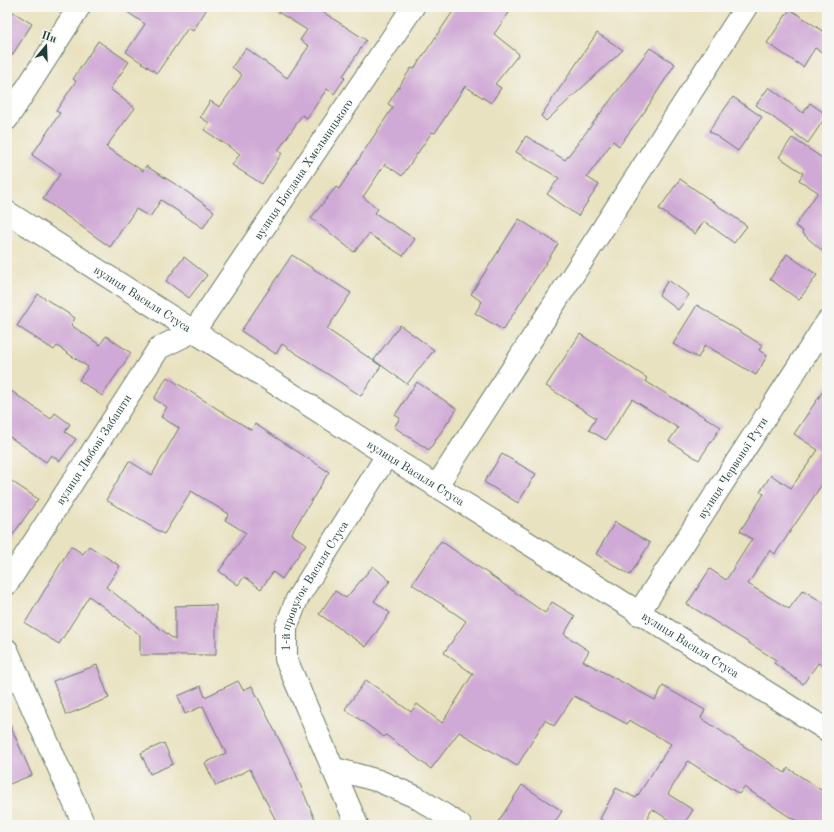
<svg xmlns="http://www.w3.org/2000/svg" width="834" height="832" viewBox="0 0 834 832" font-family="'Old Standard TT',serif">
<rect width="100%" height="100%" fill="#f6f6f2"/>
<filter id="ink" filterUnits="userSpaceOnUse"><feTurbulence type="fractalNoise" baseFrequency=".025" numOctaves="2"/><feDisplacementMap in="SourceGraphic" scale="8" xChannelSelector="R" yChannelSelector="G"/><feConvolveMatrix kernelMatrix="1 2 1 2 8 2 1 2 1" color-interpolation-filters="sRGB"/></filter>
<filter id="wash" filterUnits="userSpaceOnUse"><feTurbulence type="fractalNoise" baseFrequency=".012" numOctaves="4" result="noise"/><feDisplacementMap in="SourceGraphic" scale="16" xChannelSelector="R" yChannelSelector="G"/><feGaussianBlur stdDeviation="0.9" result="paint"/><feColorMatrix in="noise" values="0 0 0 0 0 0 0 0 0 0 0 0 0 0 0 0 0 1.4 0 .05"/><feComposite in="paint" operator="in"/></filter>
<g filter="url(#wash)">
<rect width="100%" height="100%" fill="#e9e2c0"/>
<g id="blocks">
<g fill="#d0aad6">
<path d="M120 7H208L193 31 188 28 157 73 126 52 145 24Z"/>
<path d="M270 7H315L366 40 343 76 345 78 334 94 327 89 307 118 302 115 278 151 282 153 262 184 232 165 240 154 204 130 209 123 200 117 210 101 220 107 242 75 232 67 246 48 287 78 309 46 300 40 307 30Z"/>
<path d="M456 7H513L494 34 519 54 495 84 501 88 491 103 465 86 435 133 432 132 402 176 385 164 363 197 378 209 375 213 415 239 403 256 369 234 354 252 311 218 336 187 339 189 393 107 388 104 411 68 414 69Z"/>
<path d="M7 8 32 24 7 63Z"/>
<path d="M790 9 827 34V55L815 48 803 67 767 43Z"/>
<path d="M597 33 623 50 546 121 541 116Z"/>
<path d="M98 41 129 62 110 89 135 108 106 147 143 171 146 166 180 187 214 211 203 228 161 200 150 217 136 209 110 247 43 199 60 174 32 155 60 113 56 111 76 81 73 79Z"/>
<path d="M650 48 675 64 645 111 619 146 613 141 587 177 599 185 578 216 547 194 559 178 516 152 526 136 565 160Z"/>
<path d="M769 87 803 113 810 103 827 115 808 143 756 105Z"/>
<path d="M733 97 762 117 738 151 709 131Z"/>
<path d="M792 138 827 161V255L802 233 803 231 795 226 818 192 799 180 803 173 779 157Z"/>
<path d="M680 179 747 226 734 243 704 221 695 234 659 209Z"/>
<path d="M519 219 558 244 503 330 475 313 482 302 471 294Z"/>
<path d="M787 254 817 275 799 300 770 279Z"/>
<path d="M292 255 351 293 327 329 381 366 361 396 282 344 276 354 241 331Z"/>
<path d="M184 257 207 275 189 298 166 281Z"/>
<path d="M668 280 689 295 678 310 659 295Z"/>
<path d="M38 294 75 318 71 325 100 345 106 336 131 353 102 396 79 380 88 367 57 346 54 350 17 326Z"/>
<path d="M697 305 762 345 759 350 767 356 756 375 705 345 698 358 673 344Z"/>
<path d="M400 325 434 350 407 384 374 360Z"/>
<path d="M580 334 647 378 645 381 721 427 699 460 669 441 678 428 632 399 606 440 589 430 596 418 546 386Z"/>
<path d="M167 377 251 430 255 424 329 472 291 534 306 544 282 579 273 572 261 589 244 577 238 585 219 571 246 533 225 520 229 514 191 491 164 534 106 500 129 461 152 475 179 428 161 417 167 407 154 399Z"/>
<path d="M417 382 457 409 429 450 394 427 400 418 395 415Z"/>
<path d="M827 385V477L775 554 770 550 748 584 789 609 803 590 827 605V669L818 663 803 684 774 663 776 660 687 604 710 569 726 580 752 539 740 531 764 494 760 492 771 475 791 488 818 450 794 434Z"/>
<path d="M7 388 51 419 55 413 70 424 65 432 76 439 60 461 51 455 46 462 7 435Z"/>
<path d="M502 454 536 474 518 503 484 482Z"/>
<path d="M7 478 38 499 7 543Z"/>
<path d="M615 522 650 543 630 575 596 554Z"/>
<path d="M441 541 545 613 552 602 575 616 564 634 589 651 583 661 655 700 663 686 705 710 701 718 785 773 788 768 827 794V825H802L744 787 739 794 688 761 668 794 693 810 683 825H677L652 809 644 825H611L600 819 616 788 636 798 671 744 629 720 627 724 574 696 554 726 545 720 517 766 459 732 431 769 386 735 384 737 345 709 366 680 411 712 417 704 442 723 473 674 444 653 466 621 412 584Z"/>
<path d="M71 546 83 554 89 546 120 566 106 587 175 640V606L216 605V655H140V635L89 596 59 644 25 623Z"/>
<path d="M373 566 390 581 374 601 390 613 366 647 319 614 335 591 346 598Z"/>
<path d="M97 665 109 698 66 715 53 681Z"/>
<path d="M238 681 243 690 252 686 293 767 317 825H278L250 769 216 786 205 763 226 753 203 706 185 714 178 696 201 686 205 697Z"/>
<path d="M7 718 32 775 7 785Z"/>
<path d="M164 743 173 764 150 774 141 753Z"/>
<path d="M522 785 562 811 553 825H496Z"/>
</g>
</g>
</g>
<g filter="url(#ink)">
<use href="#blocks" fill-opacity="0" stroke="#667765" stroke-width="1"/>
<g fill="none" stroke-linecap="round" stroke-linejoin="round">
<defs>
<g id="minor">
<path id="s1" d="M7 212 387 455 827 730"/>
<path d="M436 487 746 7"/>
<path id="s2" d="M7 584 159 348 194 331 413 7"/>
<path id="s3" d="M638 614 827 322"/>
<path d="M7 650 84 825"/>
<path d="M332 768 379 781 416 797 460 825"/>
<path id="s4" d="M357 825 286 659V628L297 599 387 455"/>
</g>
<path id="tertiary" d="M7 119 79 7"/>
</defs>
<use href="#minor" stroke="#667765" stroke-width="24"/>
<use href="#tertiary" stroke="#667765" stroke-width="24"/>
<use href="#minor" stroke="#fff" stroke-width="22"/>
<use href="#tertiary" stroke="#fff" stroke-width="22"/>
</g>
</g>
<g text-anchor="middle" stroke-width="4" stroke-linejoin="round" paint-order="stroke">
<g font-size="12" fill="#1f3d34" stroke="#f6f6f2">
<text dy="4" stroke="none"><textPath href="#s2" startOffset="515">вулиця Богдана Хмельницького</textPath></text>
<text dy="4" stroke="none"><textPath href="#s1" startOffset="161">вулиця Василя Стуса</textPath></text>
<text dy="4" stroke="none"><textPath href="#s2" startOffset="160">вулиця Любові Забашти</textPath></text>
<text dy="4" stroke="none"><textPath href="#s3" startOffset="174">вулиця Червоної Рути</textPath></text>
<text dy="4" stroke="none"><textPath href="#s1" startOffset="485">вулиця Василя Стуса</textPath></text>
<text dy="4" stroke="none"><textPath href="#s4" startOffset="261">1-й провулок Василя Стуса</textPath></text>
<text dy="4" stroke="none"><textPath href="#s1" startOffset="809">вулиця Василя Стуса</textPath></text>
</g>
</g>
<rect width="834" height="832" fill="none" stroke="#f6f6f2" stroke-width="24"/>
<g transform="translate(46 46) rotate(19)" stroke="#f6f6f2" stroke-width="3" paint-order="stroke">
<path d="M0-3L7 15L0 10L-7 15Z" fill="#1f3d34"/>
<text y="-6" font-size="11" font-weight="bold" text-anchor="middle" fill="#1f3d34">Пн</text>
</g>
</svg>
